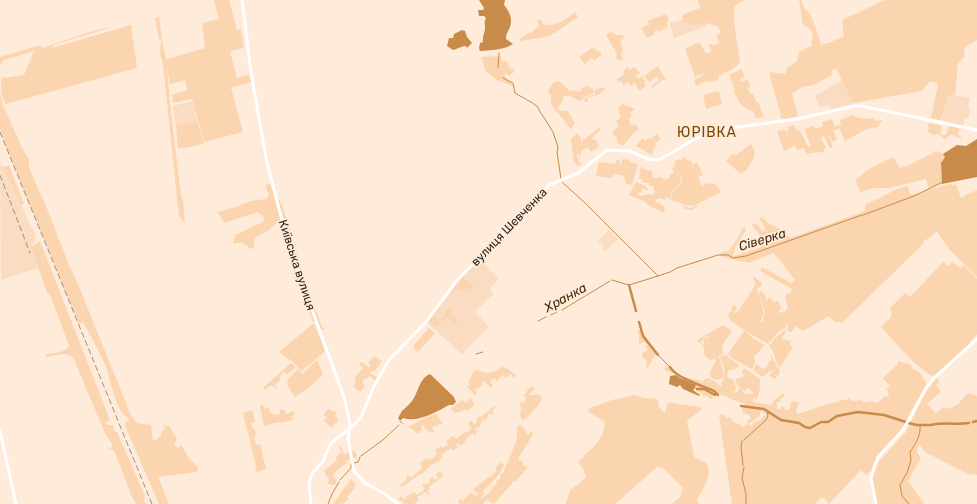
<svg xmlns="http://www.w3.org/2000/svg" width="977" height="504" viewBox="0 0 977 504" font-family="Rubik,sans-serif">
<rect width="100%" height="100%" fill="#feebda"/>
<g fill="#f9dcc1">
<path d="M682 20 688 23 691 26 706 23 707 26 674 38 670 23Z"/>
<path d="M842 80 853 104 831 109 829 105 820 107 815 96Z"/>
<path d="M954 95 970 98 968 108H970L969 118 964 119 963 126 952 124V123L942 120 948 97Z"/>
<path d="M192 101 197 121 176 125 173 106Z"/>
<path d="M0 164 3 167 36 237 31 247 38 268 1 280Z"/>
<path d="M609 230 618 239 605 251 602 248 604 247 598 241Z"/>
<path d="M479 259 481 260 498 279 490 288 493 294 475 312 489 327 462 354 427 322 467 272Z"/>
</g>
<g fill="#fbd5af">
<path d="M214 0H229L237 30 241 29 244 47 230 52 237 78 249 74 251 82 231 88 243 132 204 142 192 99 173 103 172 95 187 90 185 80 170 84 167 66 170 104 181 195 183 200 185 223 179 216 163 64 160 53 161 40 159 39 155 18 159 16 163 46 167 62V59L205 48 202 23 219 19Z"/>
<path d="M698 0H748L742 1 734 7V22L740 63 730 71 723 73 722 76H718L719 79 718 80 711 82 706 81 696 86 694 80 703 75 702 74 695 77 685 49 694 45 693 44 700 43 706 54 712 51 708 44 714 45 719 43 716 35 717 34 721 33 718 27 706 23 691 26 688 23 683 22 682 15 700 8Z"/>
<path d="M799 0H802C801 7 808 10 811 16 815 25 818 35 821 44L829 43 844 36 842 20 885 0H977V40L964 48 965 56 958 63 955 94 948 97 941 120 931 118 938 84 930 81 922 91 853 103 836 68 831 71 832 75 814 85 802 87 792 94 798 116 782 120 769 72 785 74 788 67 797 61 799 52 813 45 811 43 813 34 808 27 803 25Z"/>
<path d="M575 12 578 17C568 23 559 32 548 36 539 39 529 38 520 42V39C526 32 535 34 539 24L537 20H541L543 22 542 24C554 28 566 19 575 12Z"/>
<path d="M666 14 669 21 666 22 668 26 658 32 656 30 654 32 655 34 647 38 641 28 649 24 647 21Z"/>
<path d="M131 25 137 68 6 104C1 98 0 85 2 78L24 75 34 51 4 60 0 65V57L41 45 42 48 97 30 112 27 54 45 52 48Z"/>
<path d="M611 32 617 35H623L624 38 620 42 623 49 621 55 623 61 616 59 617 54 615 53V48H613L606 34Z"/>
<path d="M593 47 598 52 600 51 602 54 594 61 592 58 585 64 579 57Z"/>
<path d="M501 56 502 62 505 61 507 62 510 68 514 69V72L509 76 505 73V77L515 87 497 80 486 72 481 57Z"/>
<path d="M658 66 666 80H663L652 88 651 86 659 80 657 76 649 82 644 76Z"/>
<path d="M627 67 630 70 634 67 640 73 636 76 638 79 642 76 645 81 644 82 646 86 639 91 635 83 631 86 629 82 623 85 621 81 618 82 617 79 625 74 623 72Z"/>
<path d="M742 69 744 77 740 79 741 82 748 80 750 87 748 88 750 94H753L756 102H758L764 117 755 118 754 113 741 105 734 92 735 90 729 75Z"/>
<path d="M559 81 570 91 576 90 578 92 581 91V88L588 86 593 89 594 93 582 98 580 94 582 99 595 94V90L602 87 606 90 602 91 600 94 587 98 588 102H586L582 99 581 101C574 100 571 93 563 97V101L557 108 561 111H567L570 114 573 121 575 122 571 129 553 107 551 102V96L548 92C550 86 552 82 559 81Z"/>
<path d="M0 91 2 103 24 152 29 159V168L46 206 69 265 80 289 130 413C137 426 138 423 151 425L153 440H154L157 439 161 435 162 430H164L165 428 163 425 169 426 177 439 174 444 178 448 181 445 189 458 198 467 197 472 158 477 169 504H159L126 428 125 423 130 419C116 413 111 382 106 367 99 351 90 335 82 320V323L79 324 8 152 0 129Z"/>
<path d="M719 91 722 104 706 109 703 95Z"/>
<path d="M622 104 635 109 630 113 632 116 629 118 630 121 629 122 632 126 635 124 639 129 633 133 623 146 616 142 618 140 612 132 619 126 616 121 621 117 619 113 620 112 618 108Z"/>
<path d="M852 115C857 118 867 120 874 118L875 121 883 120 876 128C867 126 854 137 845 141L839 128 833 131 837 139 832 142 829 134 828 135 833 147 830 148 824 136 821 138 826 148 823 149 824 152 810 153 807 155 804 148 797 150 795 145 784 151 777 131 785 130 786 132 789 130 787 127 794 125 797 131 800 130 808 147 811 146 804 129 813 126 815 129 823 126 822 122 832 119 835 126 841 125 840 120Z"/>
<path d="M197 121 204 144 178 149 176 125Z"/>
<path d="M929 123 942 126 940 133 943 135H946L949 126 959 128V131L957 133 961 137V139L951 134 945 139 938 134 935 135 931 134 927 130 929 129 928 125Z"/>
<path d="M600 127 601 129 592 138 593 140 595 139 599 146 591 152 588 147 581 151V159H580L581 157 577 153 579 160 578 162 582 163 578 166 574 162 571 139 577 133 581 138V145L582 141Z"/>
<path d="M657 134 661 139 655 143 656 146 654 147 652 155 636 146 642 138 646 141 648 138 650 139Z"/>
<path d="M751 144 755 152C754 160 748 170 741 174L726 161 732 154 736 155Z"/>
<path d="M937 151 943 154 945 157 941 163 942 184 929 188 926 179 889 188H874L860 192 855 180 869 169 893 157 900 168 909 165Z"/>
<path d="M685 157 688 161 690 160 693 165 697 162 703 175 698 177 702 187 706 183 717 185V186L721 192 693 206 684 205V206L691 208 697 205 698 206 692 210 685 209 683 204 671 200 673 190 682 184V180L680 173 681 183 672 190 670 200 668 198 665 197 666 200 658 198 655 201 657 203H660C664 206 666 209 664 213L648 205 644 201 629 195 635 183 637 182 647 187 648 190 642 189V192L637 193 639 196 651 194 663 197 655 195 653 186H649V183L642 182V179H639L641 167H643V169L652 171 653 178 661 177 665 180 670 178 669 175 674 172 672 168 676 166 673 164 676 163 675 161 679 159 681 161 682 160 681 159Z"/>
<path d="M622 159 630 160 629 162 638 164 632 185 626 184 624 176 614 174 611 178 596 176 599 162 616 164V160H620L619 164 621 165Z"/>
<path d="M9 165 24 204 21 205 3 167Z"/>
<path d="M270 184 276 198H278L282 205 300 262 301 269 322 327 324 328 329 325 323 330 321 329 316 320 313 322C304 298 295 275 288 251 285 241 284 228 279 221L268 231 254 238V248L251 249C245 244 242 241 234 244L233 243 235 235 263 222 264 217 258 212 224 223 221 217 217 212 236 207 250 201 266 199 269 195 265 185Z"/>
<path d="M949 184 954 185 956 184 961 198 964 197V196L977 190V277L948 248 937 231 928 239 924 240V243L842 323 835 322 829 316 803 331 791 324 795 326 792 332H789L787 329 788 326V323L780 320 787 323 786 327 779 331 768 344 739 327 730 320 728 314 732 311V306L735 305 737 310 733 312 737 313 756 284 753 278 754 277 759 281 762 283 760 288 757 287C759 299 769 313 759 323L763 321 766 322 763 320 765 311 759 293 762 291 766 297V302L769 297 774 302 778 301 781 308 778 312 779 313 786 311 788 306 785 299 787 293H790L792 289 760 271 762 267 791 283 795 280 779 259 773 253 749 263 726 258 721 256V252L728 251 736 241 743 228 745 227 746 230 736 246 733 255 734 256 759 248 766 244 752 225 753 224H757L762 231 765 230V227L759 218 762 217 769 224 778 228 790 238 860 213 865 210V205L897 189 907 186 911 195Z"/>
<path d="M40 241 110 420 105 422 107 425H113L114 431 117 432 145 496 144 501 146 504H136L131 495 114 450 109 449V448L113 447C111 441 108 438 105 433L73 357C65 351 55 356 46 357V354C54 353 65 353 69 346L51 297 47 292 31 247Z"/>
<path d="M943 262 948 266 952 262 961 268 964 265 977 279V334L969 343H970L934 376C919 372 893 339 881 327L891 317 892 312 889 309 905 293 910 297Z"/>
<path d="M464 275V278L474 285 473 287 468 290 463 288 460 290 455 289 451 293 450 292Z"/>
<path d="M450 307 452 308 450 312 458 322 456 324 447 317 436 326 434 327 431 325 430 319 438 309 439 310 434 316 439 321C444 317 446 312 450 307Z"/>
<path d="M314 323 325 351 302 371H301L293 362 279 352Z"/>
<path d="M723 325 732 331C728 338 718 346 724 354L721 355 719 357 724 375 722 378C716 381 712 380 709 374L716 360 715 359 710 360 703 354 705 349 702 346 704 343 703 340 705 337 709 338 708 336C704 336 703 338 701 342L702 344 701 345 697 340Z"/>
<path d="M429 328 435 333 418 352 414 349 415 347 413 346Z"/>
<path d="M639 330H642L645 337 657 352 647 369 646 368 647 362 642 356V353L648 350 645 346 647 344 645 342 639 344V334L637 332Z"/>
<path d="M785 330 786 332 782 337 783 340 787 339 788 341 793 340 789 344 793 347 780 368 777 364 773 351 768 345 771 344 775 338Z"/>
<path d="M744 331H745L753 338 765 345 754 357 755 362 752 369 733 359 728 354Z"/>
<path d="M726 355 739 365 736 369 729 370 727 377 730 379H733L736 388 735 391 732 392 737 393 738 392V389H741L745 394 754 393 747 388 745 391C740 389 736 385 736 379L745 376 742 373 744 368 760 379C760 388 760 393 756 400L753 397V402L772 405 773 401 783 393 785 397 781 398 780 402H777V409H781V407H785V410H789L791 402 795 401 799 403 796 412 798 414C812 410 824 404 838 402L840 400H846L849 398 852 401 861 400 864 402 872 401 876 403 880 401 885 396 889 397 888 391 886 390 888 387 890 388 889 385 883 378 898 364V361L910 364 913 369C921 371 923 378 927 385L902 429 875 462 871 471 866 475 861 470 829 504 824 498H821L815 504H732L719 415 721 414 726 416V419L728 417 732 419 731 421 741 425 743 428 746 424 752 426 753 423 762 419 763 416H766L761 410 759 417 748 424 747 423 748 420 751 419 749 415 743 413 742 410 745 404C735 401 726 396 717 393L712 394 713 399H710L707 396H704L696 390 695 385C687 382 672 371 666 371L664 368 667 366 662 360 680 376 703 381 706 378 711 379 722 387 721 383C727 376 724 366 720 358L721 356Z"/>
<path d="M770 355H771L776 365 780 370 779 374 775 379 769 376 771 372H772L775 371H770L762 377 753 370 756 364 763 369 767 367 769 361H772Z"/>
<path d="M374 356 382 361 374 372 372 371 370 373 377 377 375 380 369 376 367 379 365 378 362 383 365 386 360 392 353 386 356 382 354 380 356 379 355 377 363 368 359 364 361 362 369 367 371 365 368 363Z"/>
<path d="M317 360 323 374 311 386 295 397 288 386 287 380 298 369 302 374Z"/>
<path d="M291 363 296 367 287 374 284 372 279 377 281 379 275 385 278 388 277 389 271 385 265 390 263 388Z"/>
<path d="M503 366 515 374 516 376 514 378 511 374 505 378 502 375 497 381 494 378 490 382 493 386 491 388 484 381 481 383 483 385 475 390 477 393 475 395 467 387 470 384 468 382C472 377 471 374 475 370 480 370 481 371 485 373 490 375 499 369 503 366Z"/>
<path d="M937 378 940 382 936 385 941 392 927 404 936 413 944 407 950 409 959 403 968 393 977 396V475L968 474 925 452 920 445 918 447 917 453 921 458 908 481 924 504H877L872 478 879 461 906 432 926 391Z"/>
<path d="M530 387 535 388 529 395V396L537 394 542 397V399L538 406 523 421 522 420 520 415 521 412 520 410 522 409 519 404C523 402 527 402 526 396L524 397V395Z"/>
<path d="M635 395 644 398H653L658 400 659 407 663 412H665L668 403H671L700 407 702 409 687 421 694 457 707 463C712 478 704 487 697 500L698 504H672L680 497 683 488 663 468 657 467 615 504H565L567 501 570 490 579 484 586 477 584 470 578 462C589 451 607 438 604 421L590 413 588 409 612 400Z"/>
<path d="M470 398 475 405 467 411 465 409 460 412 454 413 451 408 462 400 466 403Z"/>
<path d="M263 404 264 409 269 407 270 413 273 412V415L280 414V410L284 409 286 414 293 411 295 414 292 416 293 420 279 423 278 422 264 426 260 406Z"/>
<path d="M494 406 495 407 492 412 494 413 492 415 489 413 486 421 483 419 482 421 483 422 480 424 481 426 475 429 477 432 475 435 472 433 465 440 466 442 460 446 458 443 456 445 458 447 453 451 451 448 441 455 443 458 440 459V461L431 465 421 475 420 474 404 486 403 485 400 488 399 486 407 479 406 477 408 475 411 478 422 468 420 462 428 458 429 460 437 455 435 450 441 446 443 448 448 444 446 441 453 436 456 439 465 432 467 433 472 428 468 424 471 421 475 424 477 422 476 420 480 416 481 417Z"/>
<path d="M328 409 336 412 335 417 338 418 337 424 335 423 332 428 323 420 327 418 323 415Z"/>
<path d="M253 410 255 422 251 423 253 429H255L256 435 254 436 256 445 260 444 266 469 257 472 255 465H256L243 413Z"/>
<path d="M436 414 443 424 440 425 439 424 432 428 434 431 432 433 430 431 428 432 423 425 421 426 422 428 419 434 408 427 429 416Z"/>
<path d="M520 424 526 431 527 435 532 431 533 432C532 439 521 452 518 460L522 461 523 465 528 467 516 481H514L494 504 487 500 483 504H468L474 499 467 504H460L458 501 460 499 463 501 471 492 476 496 478 494 473 490 481 482 482 483 488 477H490L497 470 495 468 501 462 504 465 498 476 483 491 485 492 480 499 489 493 494 486 496 485 497 480 500 479V474L503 473 517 440V427Z"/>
<path d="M341 446 344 454 355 451 357 457 346 461 347 463 340 468 333 474 334 478 337 479 335 485 328 484 329 478 327 477 324 471 337 460 336 457 341 452 339 447Z"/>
<path d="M440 471 444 475 429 487 430 489 427 491 430 494 429 495 425 492 421 496 420 495 417 497 419 499 415 503V504H405L398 499 401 496 405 500 407 499 405 497 414 492 417 495 425 489 422 485 424 483 426 485 430 482 429 480 432 477 435 480 438 478 436 474Z"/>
<path d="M351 479 357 485 353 486 355 488 347 497 349 499 343 504 341 503 340 504H333Z"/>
</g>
<g fill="#c98b49">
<path d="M479 0H505L504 5C509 11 513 18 510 27 508 32 506 33 506 39L513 44C504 50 491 50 480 51L479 48 480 43 483 42C482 36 485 33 485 28 485 23 484 22 486 18L484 16H479L478 10H483L484 8Z"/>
<path d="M462 30 465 31 467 37 472 43 467 48 466 46C461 46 458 49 453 50L447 46 449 38H453L454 34Z"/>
<path d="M977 139V177L942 184 941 163 945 157 943 154 957 145 966 146Z"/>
<path d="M430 374 454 397 456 402 453 405H449C436 412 418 423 403 418L400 421 405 425 400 422 399 419H398C399 416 401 412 403 410 407 406 411 403 414 398 419 389 420 378 430 374Z"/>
<path d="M676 375 680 378 696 385 695 387 697 389 695 388 693 390 700 395 699 396 683 389 680 385 677 387 669 384 670 376Z"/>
</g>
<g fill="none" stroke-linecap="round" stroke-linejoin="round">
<g stroke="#c98b49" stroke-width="1">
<path d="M498 68 499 53"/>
<path d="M503 78 513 83 515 93C523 98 531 101 538 107L539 110 553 132 558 147 557 152 561 179"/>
<path d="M562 182 584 202 658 276 670 272 677 268 718 255H728L733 258 746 256 862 215"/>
<path d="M863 215 914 196 943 182"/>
<path d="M612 280 629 285 658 276"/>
<path d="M562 310 610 281"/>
<path d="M551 315 557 312"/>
<path d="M538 321 546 317"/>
<path d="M476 354 483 352"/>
<path d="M658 355 670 367"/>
<path d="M744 440 766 420 768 416 767 410"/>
<path d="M742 441 741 447 743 465"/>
<path d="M361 456 384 439 399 425"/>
<path d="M354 463 358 462 360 457"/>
<path d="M744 467 742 478 746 494V504"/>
<path d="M351 468V464"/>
<path d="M340 480 350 469"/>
<path d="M328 504 332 494 339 482"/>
<path d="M909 504 902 496 900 485 907 473 911 460 910 452C916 443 921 436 920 425"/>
</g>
<g stroke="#c98b49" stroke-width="2.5">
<path d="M629 285 636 311"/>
<path d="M639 322 643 336 658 355"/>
<path d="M670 367C676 378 703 386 714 391L718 395"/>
<path d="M697 389H704L715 395"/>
<path d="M741 406 764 409 781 420 799 423 805 427 810 428 821 422H828L837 416 858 412 884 415 906 422"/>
<path d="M973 422 977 421"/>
<path d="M908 423 917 425H929"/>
<path d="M931 425C944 422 956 425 969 423"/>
</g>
<g stroke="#fff" stroke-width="3">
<path d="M242 0 251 72 267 163 282 220 298 271 345 400 350 425 348 439 354 471 365 483 385 494 398 504"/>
<path d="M0 431 16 504"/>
<path d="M311 504 309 483 312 474 323 461 331 443 354 425 361 417 374 386 389 360 426 322 458 279 535 203 549 185 578 173 607 150 629 151 648 159 658 160 668 155 693 140 718 130 797 119 855 106H862L977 130"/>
<path d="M876 504 871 478 875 465 878 457 903 430 925 390 933 379 977 339"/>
</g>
<g stroke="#9e8f82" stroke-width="1" stroke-dasharray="6 3" stroke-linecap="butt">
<path d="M0 132 152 504"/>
<path d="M0 175 30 253"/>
</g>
</g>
<g text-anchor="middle" stroke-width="3.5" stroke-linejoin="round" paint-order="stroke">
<g font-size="12" fill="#2c231b" stroke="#feebda">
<text transform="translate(509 227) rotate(-46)" y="4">вулиця Шевченка</text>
<text transform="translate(297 265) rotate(72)" y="4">Київська вулиця</text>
</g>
<g font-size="13" font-style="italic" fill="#462c0f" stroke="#feebda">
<text transform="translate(762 239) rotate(-17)" y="5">Сіверка</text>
<text transform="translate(565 297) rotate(-29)" y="5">Хранка</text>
</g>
<g font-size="14" letter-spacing="1" fill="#784600" stroke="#feebda">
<text x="707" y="137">ЮРІВКА</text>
</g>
</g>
</svg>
